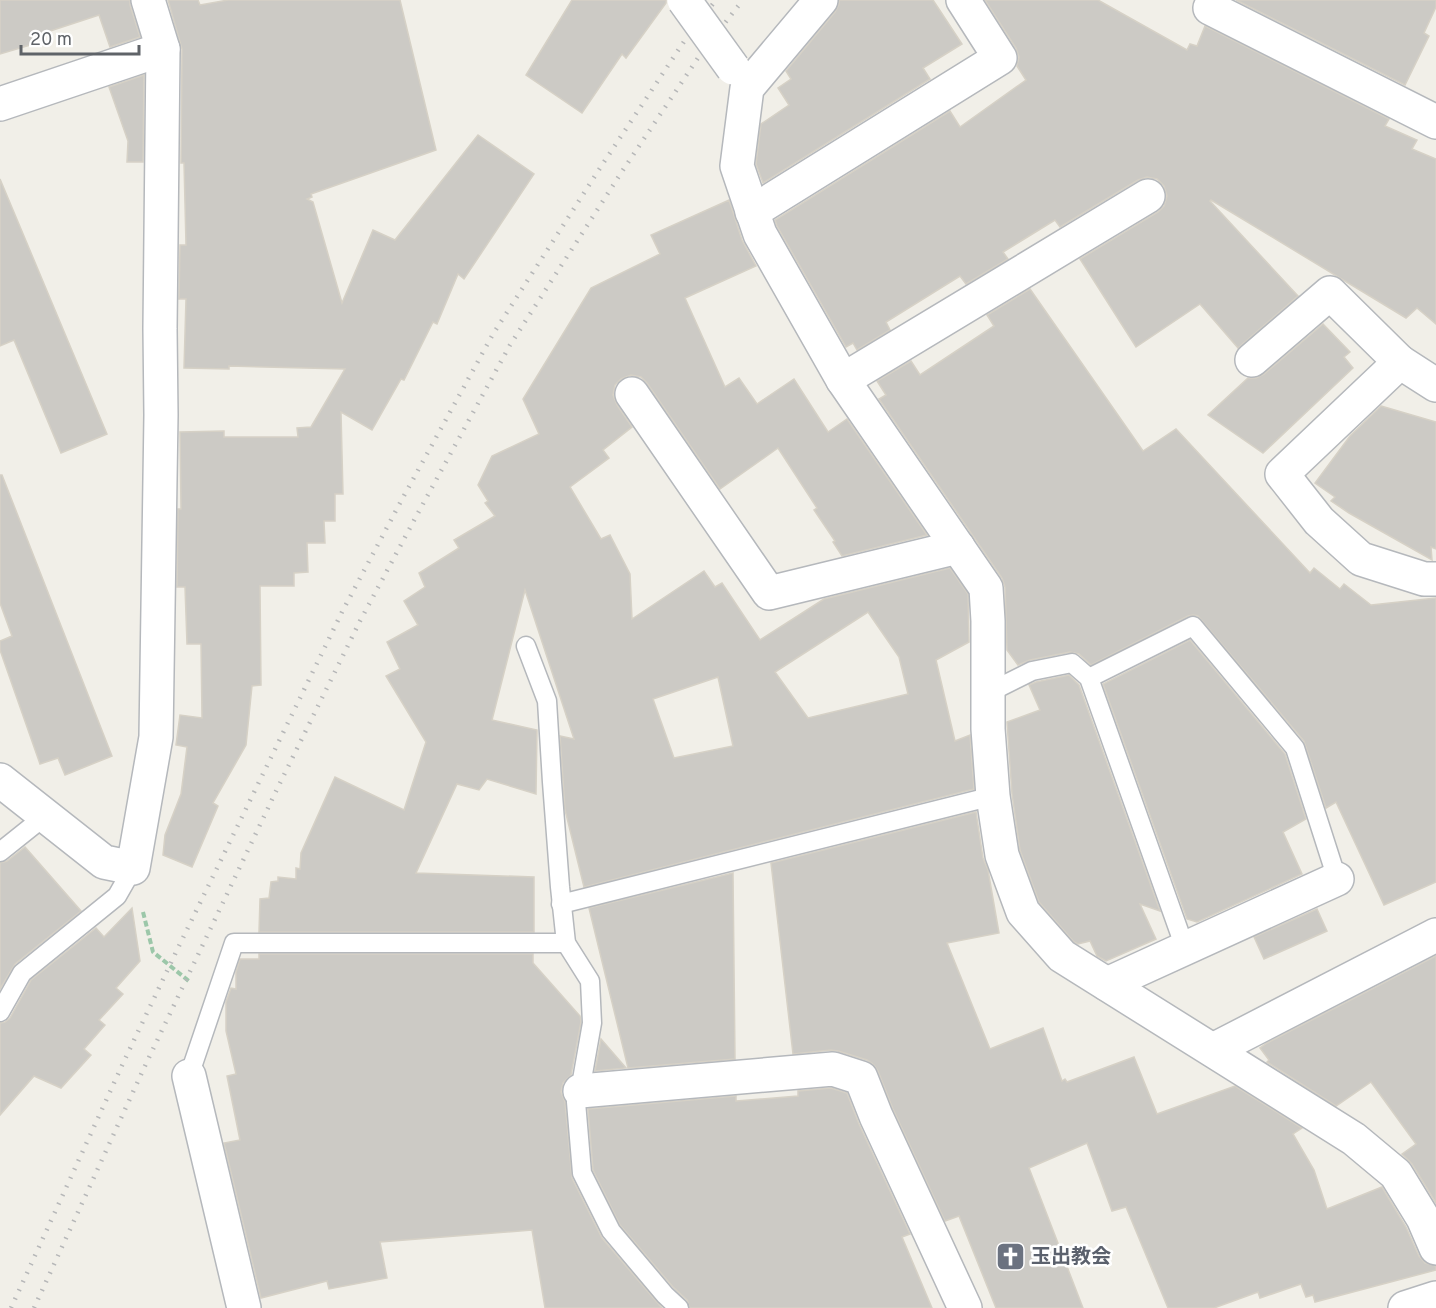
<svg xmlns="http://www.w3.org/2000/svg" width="1436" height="1308" viewBox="0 0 1436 1308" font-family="Overpass,'Noto Sans JP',sans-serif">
<rect width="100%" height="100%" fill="#f1efe8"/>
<g fill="#cccac5" stroke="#d6d1c6" stroke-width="1.5" fill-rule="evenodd">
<path d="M0 0H130V5L140 37 110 47 99 15 35 36 37 43 0 54Z"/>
<path d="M168 0H198L200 5 228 0H400L436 150 311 194 312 197 307 199 313 202 342 303 373 230 395 240 478 135 534 174 464 279 458 274 437 324 433 322 404 380 401 379 372 430 341 412 343 494H335V521H324L325 543H307L308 572 294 573V586H260L261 685 252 686 246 745 213 803 218 806 192 867 163 855 165 835 181 794 187 747 176 745 180 715 202 718 201 644H187L185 587H177L178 509H181L180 432 224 431V437H298L297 428 311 427 345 369 229 366V369L184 368 186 299H179L180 245H186L184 163H181L182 49Z"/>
<path d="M572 0H666V3L626 58 622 54 582 113 526 75Z"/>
<path d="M839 0H933L962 44 923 68 930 79 763 183 756 164 761 124 789 105 778 88 791 79 786 71 835 12 839 4Z"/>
<path d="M985 0H1098L1187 50 1190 44 1197 46 1205 26 1389 119 1385 126 1417 140 1412 149 1436 159V324L1417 308 1406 318 1211 200 1210 201 1298 296 1238 348 1200 304 1136 347 1080 259 1158 212 1164 206 1167 196 1164 186 1157 179 1147 177 1138 180 1060 227 1055 220 1003 252 1008 259 966 284 960 276 886 322 890 330 857 350 853 343 846 347 777 226 775 220 950 111 960 127 1026 80 1017 66 1019 57 1016 48Z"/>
<path d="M1236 0H1436V7L1424 33 1429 36 1405 85Z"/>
<path d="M144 75 143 162H127L128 141 109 87Z"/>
<path d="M0 179 107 434 61 453 14 340 0 346Z"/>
<path d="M729 200 742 240 756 266 685 298 725 387 739 378 757 404 794 379 828 432 847 419 927 535 842 556 833 542 835 541 814 510 817 508 778 448 720 489 647 383 641 377 631 375 621 379 615 385 613 395 617 405 632 427 603 450 609 458 570 487 601 539 610 535 630 574 632 619 704 571 715 587 722 583 760 640 824 599 950 568 968 594 969 642 936 660 955 741 970 735 974 789 584 887 565 810 560 736 574 739 525 590 492 720 537 730 536 794 487 779 479 790 457 784 416 873 534 877V932H259L260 899 269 898 271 882 278 881V877L296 879V868L300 869 301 853 335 777 404 810 426 742 386 676 400 669 387 642 418 625 404 601 425 587 419 573 459 548 454 540 495 516 485 503 488 501 478 485 492 456 539 434 523 399 591 288 660 254 651 235ZM868 612 899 657 908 694 808 718 775 672ZM718 677 733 746 674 758 653 699Z"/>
<path d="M1030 289 1143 451 1176 429 1310 573 1314 568 1340 589 1344 584 1371 605 1436 598V882L1384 905 1336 802 1326 808 1304 741 1198 616 1193 615 1188 616 1091 665 1079 654 1070 652 1030 660 1018 665 1007 650 1005 587 1002 578 879 399 886 395 877 381 911 361 920 375 994 326 987 315Z"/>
<path d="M1323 324 1350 352 1344 357 1353 368 1263 453 1208 415 1248 378H1256L1264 374Z"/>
<path d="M1381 406 1436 422V549L1431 547 1432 560 1349 513 1331 501 1335 497 1315 483 1350 436Z"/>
<path d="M0 475H2L112 756 65 775 58 758 40 764 0 650V641L12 636 0 603Z"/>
<path d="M1190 640 1285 754 1306 819 1283 832 1302 874 1197 922 1187 919 1103 684Z"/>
<path d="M1069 675 1079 685 1160 911 1140 904 1156 939 1106 961 1097 956 1090 941 1078 944 1074 942 1039 902 1020 850 1012 794 1007 722 1040 710 1029 685 1036 682Z"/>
<path d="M976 812 983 858 988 870 999 933 947 943 990 1049 1043 1028 1062 1081 1065 1079 1067 1082 1134 1057 1157 1114 1235 1086 1302 1128 1293 1134 1314 1170 1327 1209 1382 1187 1406 1227 1419 1256 1425 1263 1436 1266V1270L1315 1302 1313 1295 1306 1297 1301 1284 1260 1298 1258 1292 1214 1308H1168L1126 1207 1112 1211 1087 1143 1029 1168 1083 1308H996L959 1216 945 1221 893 1109 878 1071 874 1065 867 1060 838 1051 831 1050 793 1054 771 863Z"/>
<path d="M25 847 81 911 15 964 0 989V863L7 861Z"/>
<path d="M733 873 735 1059 628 1068 589 908Z"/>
<path d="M132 908 140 961 116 988 123 994 99 1020 105 1025 84 1049 91 1055 61 1088 34 1076 0 1115V1023L5 1022 10 1018 31 980 96 928 104 937Z"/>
<path d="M1317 909 1327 931 1264 959 1254 937Z"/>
<path d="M259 954H533V963L580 1016 581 1022 571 1075 563 1083 561 1092 565 1102 572 1178 602 1238 662 1308H545L532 1230 380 1242 387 1278 329 1289 327 1281 261 1298 224 1143 240 1140 227 1076 236 1074 226 1031V1002L231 988 236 989V972L240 959H259Z"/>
<path d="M1436 956V1203L1412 1164 1402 1154 1416 1144 1371 1082 1336 1106 1267 1062 1269 1060 1260 1048 1267 1043Z"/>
<path d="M601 1039 626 1068 595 1071Z"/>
<path d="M831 1088 847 1093 859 1124 910 1234 902 1237 932 1308H690L687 1300 673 1287 620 1225 593 1170 588 1109 736 1096V1101L798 1096V1091Z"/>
</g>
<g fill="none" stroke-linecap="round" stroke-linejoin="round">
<defs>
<g id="service">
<path d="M526 646 547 701 552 782 560 887 566 943 590 981 592 1023 580 1091 576 1102 582 1173 611 1231 665 1295 679 1308"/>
<path d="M1089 678 1193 626 1295 748 1337 879"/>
<path d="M988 693 1032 671 1072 663 1089 678 1185 948"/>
<path d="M0 852 45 816"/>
<path d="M561 904 993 796"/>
<path d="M0 1012 22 973 117 896 133 868"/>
<path d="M189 1076 234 943H566"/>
</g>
<g id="minor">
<path d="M821 0 747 88 737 166 760 234 843 380 986 588 988 621V729L993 796 1002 855 1023 912 1062 956 1354 1139 1396 1174 1423 1218 1436 1248"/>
<path d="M1210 8 1436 122"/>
<path d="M0 104 163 49"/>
<path d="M752 212 1000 58 963 0"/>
<path d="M1252 360 1330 293 1400 362"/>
<path d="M843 380 1148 196"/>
<path d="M1436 385 1400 362 1282 474 1319 521 1361 559 1424 579H1436"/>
<path d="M632 394 769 593 958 547"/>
<path d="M0 780 104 862 133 868 156 737 161 415 160 329 163 49 148 0"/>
<path d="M1107 984 1337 879"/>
<path d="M1213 1050 1436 935"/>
<path d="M189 1076 244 1308"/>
<path d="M580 1091 833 1069 861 1078 876 1116 965 1308"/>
<path d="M1405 1308 1436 1298"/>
</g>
</defs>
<use href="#service" stroke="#b5b8bc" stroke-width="21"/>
<use href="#minor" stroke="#b5b8bc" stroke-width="36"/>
<path stroke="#9cc7a9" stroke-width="4" stroke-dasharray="6 3" stroke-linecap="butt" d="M143 912 153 952 190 982"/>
<use href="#service" stroke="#fff" stroke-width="18"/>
<use href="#minor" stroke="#fff" stroke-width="33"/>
<g stroke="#b6b7b8" stroke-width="4.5" stroke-dasharray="1.5 8" stroke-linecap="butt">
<path d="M11 1308 125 1059 178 948 342 612 400 503 493 334 604 162 685 40 716 0"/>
<path d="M34 1308 144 1068 279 785 360 621 418 513 510 345 621 173 702 52 743 0"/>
</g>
<defs>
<path id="minor-bridge" d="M684 0 733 68"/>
</defs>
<use href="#minor-bridge" stroke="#b5b8bc" stroke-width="36" stroke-linecap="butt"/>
<use href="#minor-bridge" stroke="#fff" stroke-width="33"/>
</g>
<defs>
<symbol id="church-square" viewBox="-11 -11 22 22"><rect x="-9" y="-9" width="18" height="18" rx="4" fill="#6b7280" stroke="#fff"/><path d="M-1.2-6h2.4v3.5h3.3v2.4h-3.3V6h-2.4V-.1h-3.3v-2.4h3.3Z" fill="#fff"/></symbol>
</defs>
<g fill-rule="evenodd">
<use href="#church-square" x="994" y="1240" width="33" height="33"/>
</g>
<g text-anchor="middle" stroke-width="5" stroke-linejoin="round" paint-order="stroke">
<g font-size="20" font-weight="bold" fill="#5b616d" stroke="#fff" text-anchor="start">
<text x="1031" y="1263">玉出教会</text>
</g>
</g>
<path d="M21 45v9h118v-9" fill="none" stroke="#5f6368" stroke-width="3"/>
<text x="30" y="45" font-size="18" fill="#5f6368" stroke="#ffffff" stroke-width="4.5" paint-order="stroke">20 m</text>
</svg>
